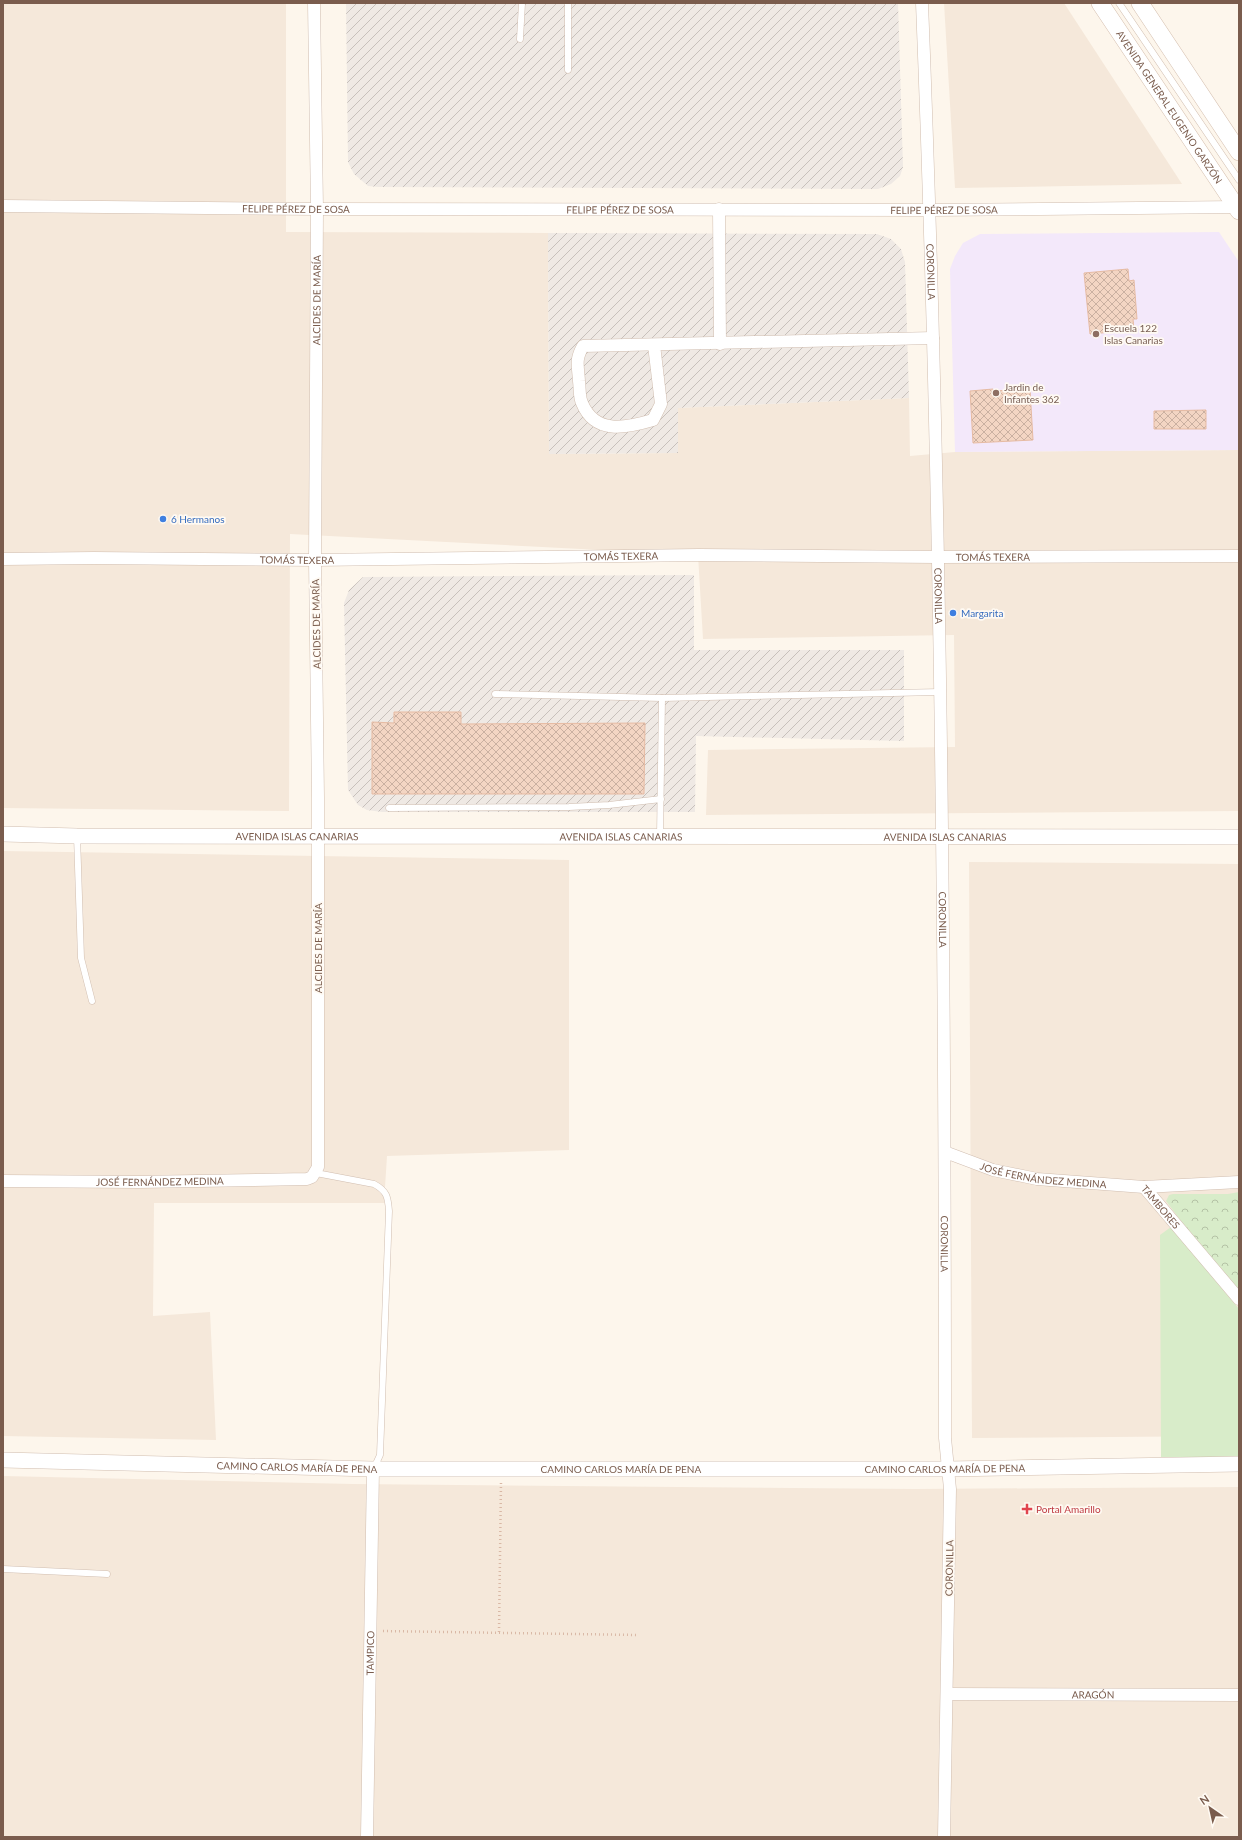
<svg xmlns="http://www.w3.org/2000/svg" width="1242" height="1840" viewBox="0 0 1242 1840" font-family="Lato,sans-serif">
<defs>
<pattern id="industrial-furrows" width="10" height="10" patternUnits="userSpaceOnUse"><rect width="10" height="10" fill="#efe9e4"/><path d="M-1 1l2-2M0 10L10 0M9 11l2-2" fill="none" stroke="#c7c0bb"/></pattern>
<pattern id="park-crowns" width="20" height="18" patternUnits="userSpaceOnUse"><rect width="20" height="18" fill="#d8ecc9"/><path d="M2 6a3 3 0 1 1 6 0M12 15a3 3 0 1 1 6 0" fill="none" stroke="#b4c2a5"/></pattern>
<pattern id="building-cross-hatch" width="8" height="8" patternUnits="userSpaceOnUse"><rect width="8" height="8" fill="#f3d5c3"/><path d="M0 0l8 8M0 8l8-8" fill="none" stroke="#cab0a1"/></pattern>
</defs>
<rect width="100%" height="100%" fill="#fdf6ec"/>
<g fill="#f5e8da">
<path d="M3 3H286V232L548 233 549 454 677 453 678 408 909 398 910 456 955 452 1239 450V811L706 815 708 750 955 747 954 635 703 639 698 555 290 534 289 811 3 808Z"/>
<path d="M944 3H1064L1182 184 955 188Z"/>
<path d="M3 851 569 860V1150L387 1156 384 1203H154L153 1316 210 1312 216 1440 3 1436Z"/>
<path d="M969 862 1239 864V1436L972 1438Z"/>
<path d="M3 1476 353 1484 915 1489 1239 1487V1837H3Z"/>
</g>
<g fill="url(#industrial-furrows)">
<path d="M346 3H898L903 167 900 176 891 184 878 189 378 187 368 186 354 174 348 162Z"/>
<path d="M548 233 877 234 891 239 901 249 905 262 909 398 678 408V453L549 454Z"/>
<path d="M694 575V650H904V741L696 736 695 812H382L367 810 358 805 348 790 344 603 349 590 363 577Z"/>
</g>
<path fill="#f3e8fa" d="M1219 232 1239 262V450L955 452 950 269 955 256 963 243 980 234Z"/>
<path fill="#d8ecc9" d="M1171 1227 1239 1309V1457H1161L1160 1235Z"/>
<path fill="url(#park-crowns)" d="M1239 1192V1294L1224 1278 1166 1201 1169 1195 1173 1194H1228Z"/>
<g fill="url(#building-cross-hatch)" stroke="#e6bba3">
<path d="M1128 269 1129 281 1134 280 1137 319H1133L1134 330 1090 334 1084 273Z"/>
<path d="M993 389V391L1030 389 1033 440 973 443 970 391Z"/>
<path d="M1206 410V429H1154V411Z"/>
<path d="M394 712H461V724L645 723 644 794H372V722L394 723Z"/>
</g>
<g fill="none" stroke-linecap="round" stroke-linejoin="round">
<defs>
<g id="service">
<path d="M1119 3 1239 180"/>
<path d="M520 39 522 3"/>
<path d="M568 70V3"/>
<path d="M495 694 662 698 940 692"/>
<path d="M389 808 569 807 609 805 661 799"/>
<path d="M77 836 81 958 92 1001"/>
<path d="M660 836 662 698"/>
<path d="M316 1173 374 1184C387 1191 388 1197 389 1211L380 1455 374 1468"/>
<path d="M3 1569 107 1574"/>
</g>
<g id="minor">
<path id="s1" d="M922 3C941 481 945 960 945 1438L950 1489 944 1837"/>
<path id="s2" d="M3 206 317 209 932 210 1237 207"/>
<path d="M719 209 720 344"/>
<path d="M654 345 661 404 653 420C626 428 595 435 582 403 579 397 580 388 579 381 578 365 575 360 583 346L933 338"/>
<path id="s3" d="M3 559 94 558 315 560 699 555 937 557 1239 556"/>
<path id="s4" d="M945 1152 993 1170 1037 1179 1144 1187 1239 1182"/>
<path id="s5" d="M3 1181 138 1182 307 1179 312 1177 318 1167V798L315 560 317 209 314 3"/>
<path id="s6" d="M1144 1187 1239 1299"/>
<path id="s7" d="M947 1694 1239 1695"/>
<path id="s8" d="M367 1837 373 1469"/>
</g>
<g id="tertiary">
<path id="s9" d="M3 834 77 836 1239 837"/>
<path id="s10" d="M3 1460 373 1469H948L1239 1464"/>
</g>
<g id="secondary">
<path id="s11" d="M1100 3 1239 211"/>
<path d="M1140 3 1239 152"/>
</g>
</defs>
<use href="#service" stroke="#d1beb0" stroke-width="7"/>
<use href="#minor" stroke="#d1beb0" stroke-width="13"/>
<use href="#tertiary" stroke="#d1beb0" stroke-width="16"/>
<use href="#secondary" stroke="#d6c0b0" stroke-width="18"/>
<g stroke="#d9b8a5" stroke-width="2.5" stroke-dasharray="1 3" stroke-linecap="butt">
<path d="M383 1631 638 1635"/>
<path d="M499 1632 501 1482"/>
</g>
<use href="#service" stroke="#fff" stroke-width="6"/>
<use href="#minor" stroke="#fff" stroke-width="12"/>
<use href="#tertiary" stroke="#fff" stroke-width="15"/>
<use href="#secondary" stroke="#fff" stroke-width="17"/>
</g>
<g fill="#8d6e63" stroke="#fffaf3" stroke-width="1.5">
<circle cx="1096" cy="334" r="4"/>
<circle cx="996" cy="393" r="4"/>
</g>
<g fill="#3f7fe0" stroke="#fffaf3" stroke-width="1.5">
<circle cx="163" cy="519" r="4"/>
<circle cx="953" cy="613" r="4"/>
</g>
<path fill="#e0444e" stroke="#fffaf3" stroke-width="1.5" d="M1025 1503h4v4h4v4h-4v4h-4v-4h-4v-4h4z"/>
<g text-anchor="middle" stroke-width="3.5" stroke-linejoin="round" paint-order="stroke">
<g font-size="10" fill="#7a5c4d" stroke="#fffaf3">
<text dy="4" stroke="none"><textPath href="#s11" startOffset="125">AVENIDA GENERAL EUGENIO GARZÓN</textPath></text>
<text dy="4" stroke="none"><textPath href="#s2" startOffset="293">FELIPE PÉREZ DE SOSA</textPath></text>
<text dy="4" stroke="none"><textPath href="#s2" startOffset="617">FELIPE PÉREZ DE SOSA</textPath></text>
<text dy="4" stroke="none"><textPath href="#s2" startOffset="941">FELIPE PÉREZ DE SOSA</textPath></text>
<text dy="4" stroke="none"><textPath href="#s1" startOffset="269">CORONILLA</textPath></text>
<text dy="4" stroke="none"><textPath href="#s5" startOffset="1188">ALCIDES DE MARÍA</textPath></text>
<text dy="4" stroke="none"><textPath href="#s3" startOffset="618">TOMÁS TEXERA</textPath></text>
<text dy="4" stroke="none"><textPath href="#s3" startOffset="990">TOMÁS TEXERA</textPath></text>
<text dy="4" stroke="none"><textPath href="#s3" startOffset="294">TOMÁS TEXERA</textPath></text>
<text dy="4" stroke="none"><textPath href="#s1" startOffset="593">CORONILLA</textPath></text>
<text transform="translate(316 624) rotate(-91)" y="4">ALCIDES DE MARÍA</text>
<text dy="4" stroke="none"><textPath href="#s9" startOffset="294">AVENIDA ISLAS CANARIAS</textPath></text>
<text dy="4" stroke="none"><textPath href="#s9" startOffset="618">AVENIDA ISLAS CANARIAS</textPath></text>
<text dy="4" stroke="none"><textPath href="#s9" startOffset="942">AVENIDA ISLAS CANARIAS</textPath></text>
<text dy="4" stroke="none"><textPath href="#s1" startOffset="917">CORONILLA</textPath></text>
<text transform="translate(318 948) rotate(-90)" y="4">ALCIDES DE MARÍA</text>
<text dy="4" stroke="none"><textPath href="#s4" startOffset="102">JOSÉ FERNÁNDEZ MEDINA</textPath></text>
<text dy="4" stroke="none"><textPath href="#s5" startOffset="157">JOSÉ FERNÁNDEZ MEDINA</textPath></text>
<text dy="4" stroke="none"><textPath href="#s6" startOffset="26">TAMBORES</textPath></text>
<text dy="4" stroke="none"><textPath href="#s1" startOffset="1241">CORONILLA</textPath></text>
<text dy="4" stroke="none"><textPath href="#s10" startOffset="294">CAMINO CARLOS MARÍA DE PENA</textPath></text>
<text dy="4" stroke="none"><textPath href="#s10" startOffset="942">CAMINO CARLOS MARÍA DE PENA</textPath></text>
<text dy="4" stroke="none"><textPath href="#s10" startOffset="618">CAMINO CARLOS MARÍA DE PENA</textPath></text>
<text transform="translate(949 1568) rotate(-89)" y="4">CORONILLA</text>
<text dy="4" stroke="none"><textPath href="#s8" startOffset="184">TAMPICO</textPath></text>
<text dy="4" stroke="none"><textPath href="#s7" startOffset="146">ARAGÓN</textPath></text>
</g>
<g font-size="10" fill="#785e54" stroke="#fffaf3" text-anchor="start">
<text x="1104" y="332">Escuela 122<tspan x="1104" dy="12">Islas Canarias</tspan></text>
<text x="1004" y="391">Jardin de<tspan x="1004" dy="12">Infantes 362</tspan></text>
</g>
<g font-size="10" fill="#366cbe" stroke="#fffaf3" text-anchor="start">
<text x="171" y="523">6 Hermanos</text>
<text x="961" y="617">Margarita</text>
</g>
<g font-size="10" fill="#be3a42" stroke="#fffaf3" text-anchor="start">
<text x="1036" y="1513">Portal Amarillo</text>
</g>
</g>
<rect width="1242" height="1840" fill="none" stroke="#7a5c4d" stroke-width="8"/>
<g transform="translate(1210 1808) rotate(326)" stroke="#fffaf3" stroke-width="3" paint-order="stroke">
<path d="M0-3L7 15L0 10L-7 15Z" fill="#7a5c4d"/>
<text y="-6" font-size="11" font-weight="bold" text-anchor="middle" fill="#7a5c4d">N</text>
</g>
</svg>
